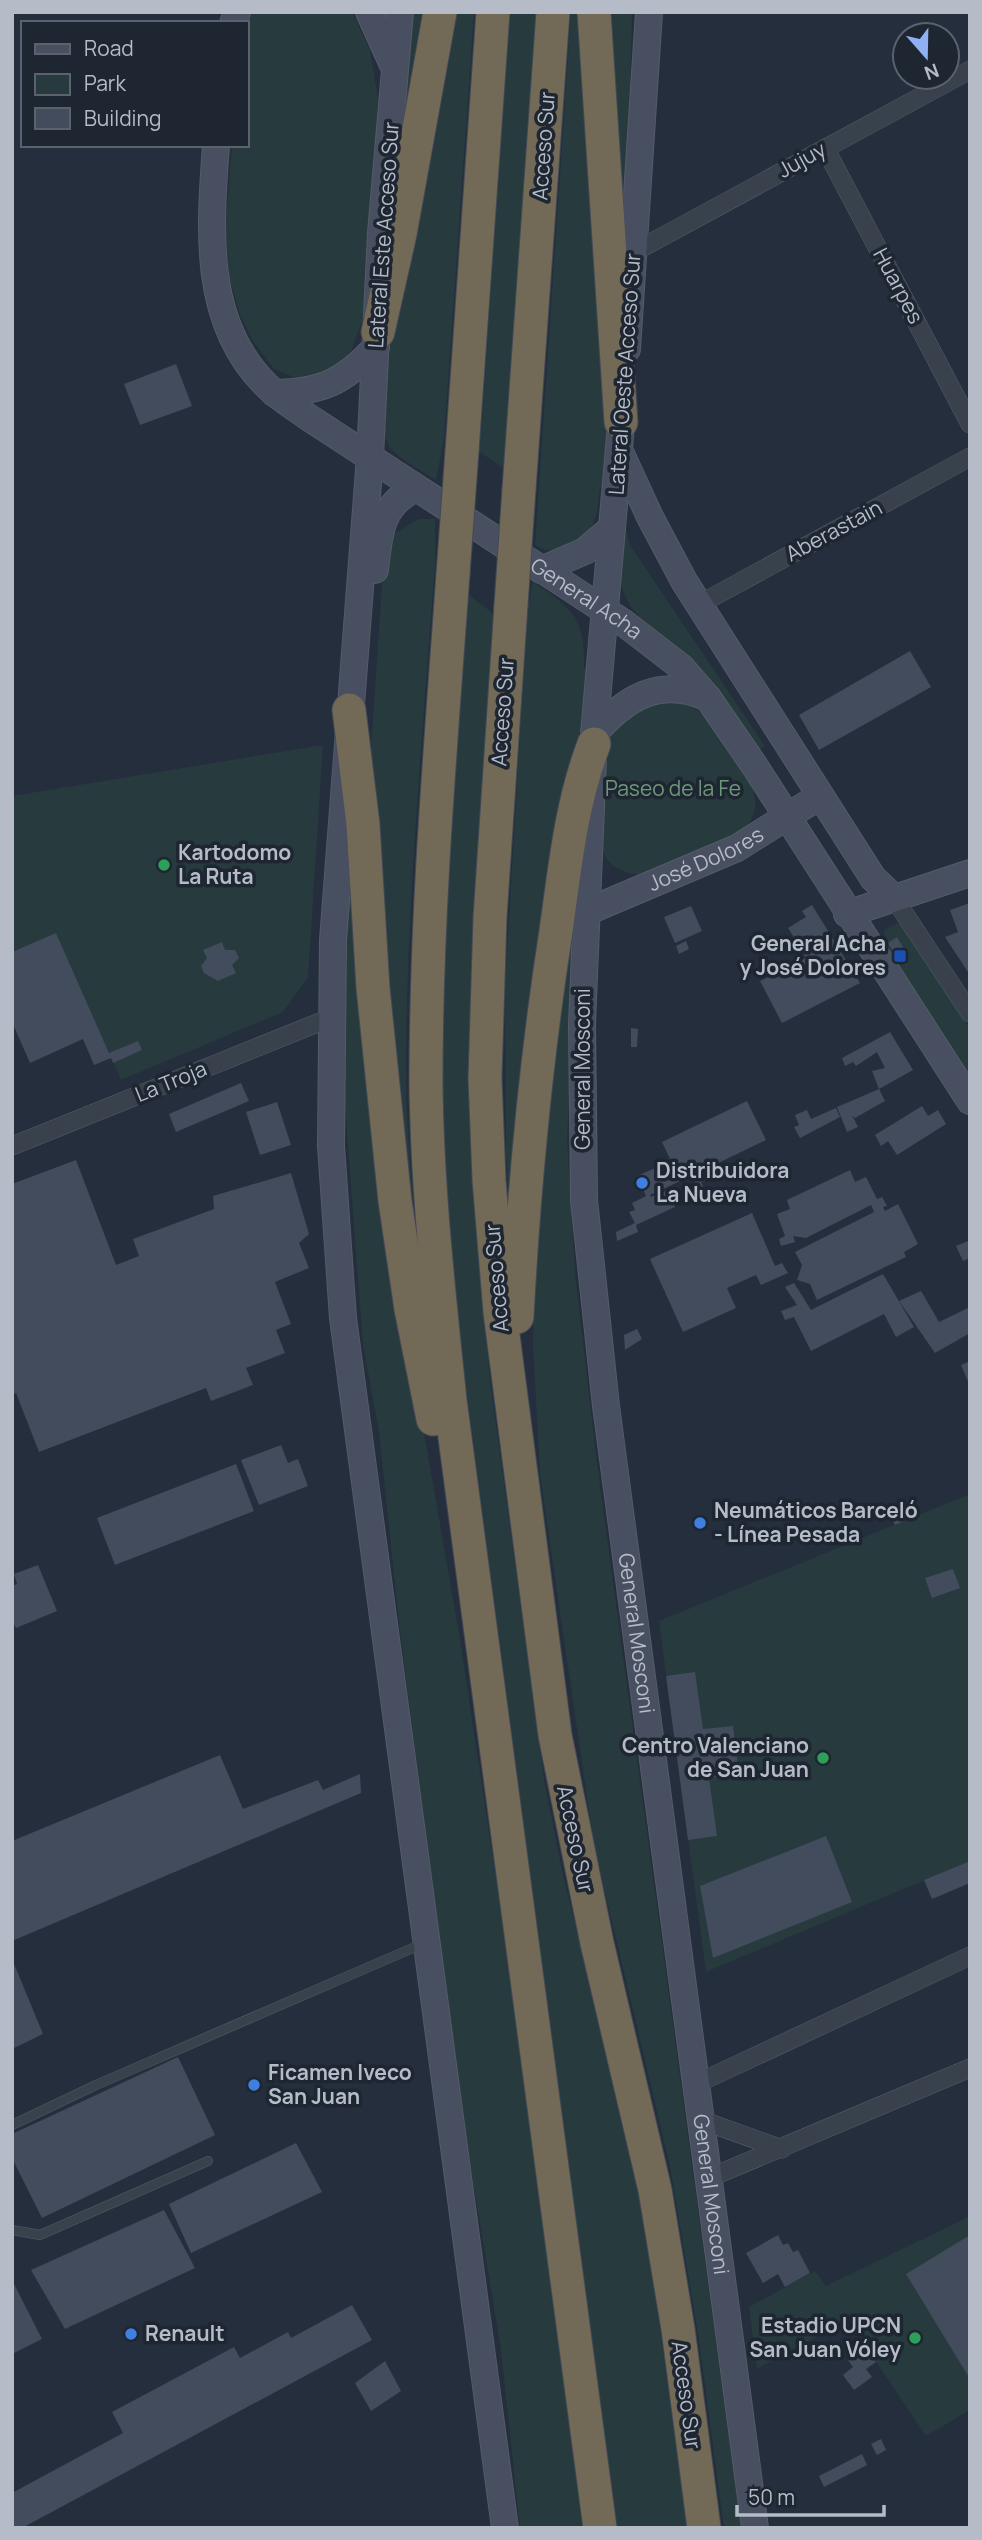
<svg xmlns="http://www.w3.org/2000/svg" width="982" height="2540" viewBox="0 0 982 2540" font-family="Manrope,sans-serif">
<rect width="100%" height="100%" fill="#252e3d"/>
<g fill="#273a3e">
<path d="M250 12H352L370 50 378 99 365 313 351 351 327 375 296 378 274 369 253 341 240 315 229 277 225 231 232 145H247V23Z"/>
<path d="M412 12H427L397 199Z"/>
<path d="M447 12H474L444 439 436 480C422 471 406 463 394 452 376 436 383 392 382 371Z"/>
<path d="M510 12H536L504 469 477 450 482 423Z"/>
<path d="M571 12H588L609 427 604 488 600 487C598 500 598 515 592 526 581 547 554 558 535 545Z"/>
<path d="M607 12H632L626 258Z"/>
<path d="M419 519H435V564C423 727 408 891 406 1054 405 1139 416 1223 424 1308L404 1198 370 762 384 555 395 533Z"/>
<path d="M624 523 630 545 765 746 757 752C736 718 716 685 688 656 666 634 636 624 624 593 616 572 623 545 624 523Z"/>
<path d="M533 582C572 608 586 619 584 668L589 670 509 1207 506 1151 505 988 527 613Z"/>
<path d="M468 590 470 596 494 614 485 1323 490 1380 544 1780 563 1875 620 2104 645 2220 687 2528H617L461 1347 446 1204 439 988Z"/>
<path d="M660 700C668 701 679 702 687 704 711 713 753 775 755 799 757 811 751 820 746 830L644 875C622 874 605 866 601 843L608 736 620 718Z"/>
<path d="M323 745 308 977 283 1012 121 1080 56 934 12 952V796Z"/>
<path d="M581 811 567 1141 575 1273 597 1463 741 2528H724L699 2340 670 2166 594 1846 540 1474 533 1346 534 1263Z"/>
<path d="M357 856 421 1415 459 1633 495 1872 564 2371 582 2528H520L501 2350 472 2175 430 1867 400 1631 379 1432 363 1345 344 1093 347 875Z"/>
<path d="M901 922 970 1029V1076L885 948 884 930Z"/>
<path d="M970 1494V1861L706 1972 659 1621Z"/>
<path d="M970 2216V2410L926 2436 848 2320 757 2369 749 2307 815 2271 826 2286Z"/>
</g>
<g fill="#424c5c">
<path d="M176 364 192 406 140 425 124 384Z"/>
<path d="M910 651 931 687 819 750 799 715Z"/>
<path d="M970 903V975L945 937 958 932 950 910Z"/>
<path d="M812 905 860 983 782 1023 760 981 806 958 800 949 796 951 790 942 795 939 788 928 806 917 802 911Z"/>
<path d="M691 906 702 931 675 943 664 917Z"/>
<path d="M56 933 109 1053 138 1041 142 1050 113 1063 111 1058 94 1065 83 1039 30 1063 12 1022V952Z"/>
<path d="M897 937 904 949 895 955 888 943Z"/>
<path d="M686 941 689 949 679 954 676 946Z"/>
<path d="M222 942 225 950H235L239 958 232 965 236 973 218 981 204 973 201 966 207 958 203 950Z"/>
<path d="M631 1028 638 1029 637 1047H631Z"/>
<path d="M890 1032 913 1070 879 1089 872 1071 885 1068 877 1052 856 1066 853 1062 845 1066 842 1058Z"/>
<path d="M241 1083 249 1101 176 1132 169 1114Z"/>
<path d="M879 1089 885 1101 855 1118 852 1115 858 1127 847 1132 837 1107Z"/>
<path d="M747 1101 766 1140 712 1166 717 1178 701 1182 704 1188 699 1191 691 1176 650 1195 651 1197 668 1190 675 1207 636 1225 638 1232 617 1241 616 1232 635 1223 629 1212 635 1210 632 1203 646 1196 637 1176 671 1161 662 1142Z"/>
<path d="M277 1102 291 1145 260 1155 246 1112Z"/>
<path d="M922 1106 928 1116 938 1110 946 1124 897 1155 888 1141 881 1146 875 1135Z"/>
<path d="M836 1108 840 1117 800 1138 794 1127 799 1125 795 1115 807 1110 811 1119Z"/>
<path d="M76 1160 116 1265 139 1256 133 1239 214 1209 213 1196 291 1173 309 1234 299 1243 309 1268 275 1282 291 1324 276 1330 285 1353 246 1368 253 1385 211 1401 206 1388 39 1452 16 1393 12 1395V1184Z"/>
<path d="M850 1170 855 1182 866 1177 877 1199 882 1197 887 1206 883 1207 885 1211 898 1204 918 1244 904 1252 906 1257 817 1300 810 1284 797 1280 802 1265 795 1252 874 1212 871 1205 806 1238 793 1236 795 1242 781 1246 779 1239 785 1236 777 1214 790 1209 787 1200Z"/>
<path d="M752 1213 775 1266 782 1263 788 1273 761 1285 756 1275 727 1288 736 1308 683 1332 650 1259Z"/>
<path d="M968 1241 970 1258 963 1261 956 1246Z"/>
<path d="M883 1274 914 1327 896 1337 884 1314 811 1351 794 1317 785 1320 781 1311 797 1305 785 1287 794 1283 811 1310Z"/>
<path d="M921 1291 939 1322 970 1307V1333L935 1353 899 1301Z"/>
<path d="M637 1329 642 1339 625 1350 624 1335Z"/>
<path d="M970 1361V1386L961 1365Z"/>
<path d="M281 1445 288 1463 298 1459 308 1486 259 1505 241 1460Z"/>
<path d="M236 1464 254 1511 115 1565 97 1518Z"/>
<path d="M900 1511 905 1521 895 1525 891 1515Z"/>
<path d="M38 1565 57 1611 16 1628 12 1620V1586L17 1584 14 1574Z"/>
<path d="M953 1569 960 1588 932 1598 925 1578Z"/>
<path d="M695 1672 703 1729 733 1726 739 1774 709 1778 717 1836 688 1840 666 1676Z"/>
<path d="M220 1755 243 1809 318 1780 323 1790 360 1774 361 1793 12 1941V1841Z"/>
<path d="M826 1836 852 1902 713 1958 700 1886Z"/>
<path d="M970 1861V1883L932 1899 924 1880Z"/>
<path d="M12 1959 43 2034 12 2049Z"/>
<path d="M178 2057 215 2135 42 2218 12 2158V2134Z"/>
<path d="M296 2143 322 2192 191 2253 169 2204Z"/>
<path d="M164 2210 195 2268 65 2329 31 2270Z"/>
<path d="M778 2235 783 2245 788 2243 793 2252 798 2250 810 2273 785 2287 778 2274 763 2283 746 2253Z"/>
<path d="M970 2235V2379L906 2274Z"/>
<path d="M12 2280 42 2339 12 2354Z"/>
<path d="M352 2305 372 2340 22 2528H12V2493L123 2433 112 2412 234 2347 240 2358 288 2332 291 2338Z"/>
<path d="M870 2353 876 2362 866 2369 872 2377 854 2390 843 2375 853 2367 848 2360 857 2354 860 2359Z"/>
<path d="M385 2361 401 2391 371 2411 355 2383Z"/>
<path d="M881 2439 886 2450 877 2455 871 2444Z"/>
<path d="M862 2454 867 2465 824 2487 819 2476Z"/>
</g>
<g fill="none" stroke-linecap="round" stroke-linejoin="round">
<defs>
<g id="lane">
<path d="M12 2125 96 2085 422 1944"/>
<path d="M12 2230 40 2235 208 2161"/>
</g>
<g id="street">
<path d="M825 148 970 424"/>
<path d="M634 252 970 70"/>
<path d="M698 605 970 457"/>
<path d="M894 898 970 1013"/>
<path d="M12 1146 330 1018"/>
<path d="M696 2084 970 1956"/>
<path d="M701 2120 782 2149"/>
<path d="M709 2178 970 2068"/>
</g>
<g id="secondary">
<path d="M369 12 393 65"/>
<path d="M400 12 381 233 370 457 333 940 331 1146 343 1318 505 2528"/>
<path d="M233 23 237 12"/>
<path id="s1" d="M216 145C210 227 202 321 265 384 277 397 293 406 308 417L624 623 681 667 708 698 754 765 970 1101"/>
<path d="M627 349 649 12"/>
<path d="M274 393C322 392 344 382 376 347"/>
<path id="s2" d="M623 402 594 734 582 1024 584 1200 606 1406 755 2528"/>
<path d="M621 454 650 517 684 581 873 878 894 898"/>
<path d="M375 570C379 534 380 505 416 488"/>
<path d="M541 570 585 551 612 528"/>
<path d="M594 734C625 698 660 676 708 698"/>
<path id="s3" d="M586 912 737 848 820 796"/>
<path d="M847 914 970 873"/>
</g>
<g id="highway">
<path d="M594 12 621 422"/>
<path d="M378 332 400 234 440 12"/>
<path d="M462 451 493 12"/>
<path d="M519 489 553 12"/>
<path d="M453 574C441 743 426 912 426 1082 427 1188 439 1294 450 1400L600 2528"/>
<path d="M511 605 490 917 485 1078 489 1180 500 1312 555 1735 597 1943 655 2190 678 2329 704 2528"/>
<path d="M349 710 363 824 373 988 395 1201 411 1309 433 1419"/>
<path d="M517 1317C524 1187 536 1059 556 931 565 867 571 804 594 744"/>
</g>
</defs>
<use href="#lane" stroke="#545c68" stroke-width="10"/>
<use href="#street" stroke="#545c68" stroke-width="19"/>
<use href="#secondary" stroke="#545c68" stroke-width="28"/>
<use href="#highway" stroke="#414955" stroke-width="35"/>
<use href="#lane" stroke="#39414d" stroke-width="9"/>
<use href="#street" stroke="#39414d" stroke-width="18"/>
<use href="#secondary" stroke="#474f60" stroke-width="26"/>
<use href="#highway" stroke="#736957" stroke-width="33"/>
<defs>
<g id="highway-bridge">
<path d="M453 574 462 451"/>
<path d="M511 605 519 489"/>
</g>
</defs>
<use href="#highway-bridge" stroke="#414955" stroke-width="35" stroke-linecap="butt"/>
<use href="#highway-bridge" stroke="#736957" stroke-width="33"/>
</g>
<g fill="#2e9e5b" stroke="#1e2632" stroke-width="2.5">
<circle cx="164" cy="865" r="7"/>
<circle cx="823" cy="1758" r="7"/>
<circle cx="915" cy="2338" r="7"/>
</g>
<rect fill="#1a4fb4" stroke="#1e2632" stroke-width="2.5" x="893" y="949" width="14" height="14" rx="3.5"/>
<g fill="#3f7fe0" stroke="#1e2632" stroke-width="2.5">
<circle cx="642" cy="1183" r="7"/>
<circle cx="700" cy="1523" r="7"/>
<circle cx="254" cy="2085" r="7"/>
<circle cx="131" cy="2334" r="7"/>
</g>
<g text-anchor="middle" stroke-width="7" stroke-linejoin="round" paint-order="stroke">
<g font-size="21" fill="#b5bcc8" stroke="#1e2632">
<text transform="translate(544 146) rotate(-86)" y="7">Acceso Sur</text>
<text transform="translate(802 160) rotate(-29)" y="7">Jujuy</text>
<text transform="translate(384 235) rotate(-86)" y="7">Lateral Este Acceso Sur</text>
<text transform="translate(898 286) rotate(62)" y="7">Huarpes</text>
<text transform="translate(625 374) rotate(-86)" y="7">Lateral Oeste Acceso Sur</text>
<text transform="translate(834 531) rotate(-28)" y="7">Aberastain</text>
<text dy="7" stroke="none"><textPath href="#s1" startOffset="639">General Acha</textPath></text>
<text transform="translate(503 712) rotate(-86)" y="7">Acceso Sur</text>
<text dy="7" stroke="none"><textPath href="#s3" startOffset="131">José Dolores</textPath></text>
<text transform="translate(583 1069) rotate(-90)" y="7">General Mosconi</text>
<text transform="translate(171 1082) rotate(-22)" y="7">La Troja</text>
<text transform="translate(497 1278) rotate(-95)" y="7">Acceso Sur</text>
<text dy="7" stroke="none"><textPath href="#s2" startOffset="1236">General Mosconi</textPath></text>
<text transform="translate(575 1839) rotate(78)" y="7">Acceso Sur</text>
<text dy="7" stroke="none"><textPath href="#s2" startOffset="1802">General Mosconi</textPath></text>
<text transform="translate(686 2395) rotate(82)" y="7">Acceso Sur</text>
</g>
<g font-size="21" fill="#6d9879" stroke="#1e2632">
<text x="673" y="796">Paseo de la Fe</text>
</g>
<g font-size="21" font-weight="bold" fill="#b5bcc8" stroke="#1e2632" text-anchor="start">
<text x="178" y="860">Kartodomo<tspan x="178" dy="24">La Ruta</tspan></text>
<text x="886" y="951" text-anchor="end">General Acha<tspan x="886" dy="24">y José Dolores</tspan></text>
<text x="656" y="1178">Distribuidora<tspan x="656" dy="24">La Nueva</tspan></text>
<text x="714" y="1518">Neumáticos Barceló<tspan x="714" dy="24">- Línea Pesada</tspan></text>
<text x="809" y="1753" text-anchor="end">Centro Valenciano<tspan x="809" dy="24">de San Juan</tspan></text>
<text x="268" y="2080">Ficamen Iveco<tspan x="268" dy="24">San Juan</tspan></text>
<text x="901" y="2333" text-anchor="end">Estadio UPCN<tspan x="901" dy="24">San Juan Vóley</tspan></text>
<text x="145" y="2341">Renault</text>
</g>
</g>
<rect width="982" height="2540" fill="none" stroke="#b5bcc8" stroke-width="28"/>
<rect x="21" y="21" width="228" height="126" fill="#1e2632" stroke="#5a626e" stroke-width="2"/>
<rect x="35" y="44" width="35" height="10" fill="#474f60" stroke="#5a626e" stroke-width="2"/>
<text x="84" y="56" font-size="21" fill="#b5bcc8">Road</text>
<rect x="35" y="74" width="35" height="21" fill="#273a3e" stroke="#5a626e" stroke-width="2"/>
<text x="84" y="91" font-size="21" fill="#b5bcc8">Park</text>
<rect x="35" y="108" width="35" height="21" fill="#424c5c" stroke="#5a626e" stroke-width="2"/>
<text x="84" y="126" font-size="21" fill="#b5bcc8">Building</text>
<g transform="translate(926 56) rotate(160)"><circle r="33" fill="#1e2632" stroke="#5a626e" stroke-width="2"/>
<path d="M0-5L12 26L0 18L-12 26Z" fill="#8fb1f3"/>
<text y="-10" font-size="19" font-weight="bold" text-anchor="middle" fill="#b5bcc8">N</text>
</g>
<path d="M737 2505v10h147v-10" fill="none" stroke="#b5bcc8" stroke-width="3.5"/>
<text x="748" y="2505" font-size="21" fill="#b5bcc8" stroke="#1e2632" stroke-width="5" paint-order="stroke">50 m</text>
</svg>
